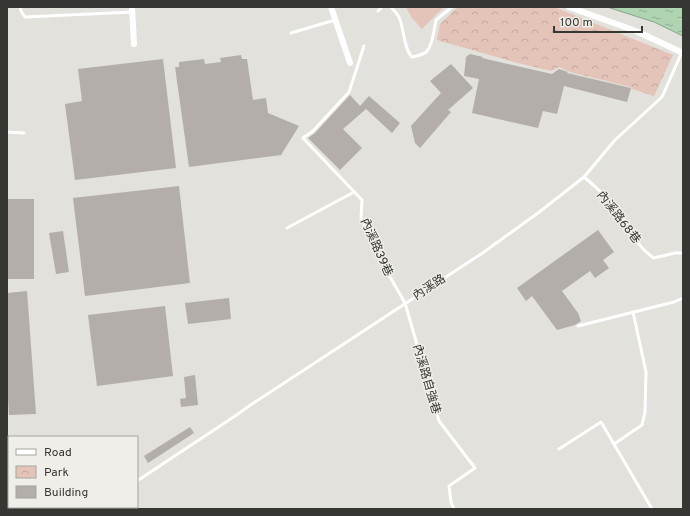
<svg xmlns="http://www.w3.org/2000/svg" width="690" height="516" viewBox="0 0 690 516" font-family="Overpass,'Noto Sans TC',sans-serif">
<defs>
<pattern id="park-crowns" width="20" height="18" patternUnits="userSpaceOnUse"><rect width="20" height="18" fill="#e4c3b8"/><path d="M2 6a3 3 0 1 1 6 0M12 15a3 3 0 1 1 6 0" fill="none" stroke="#c4a89f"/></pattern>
<pattern id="water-ripples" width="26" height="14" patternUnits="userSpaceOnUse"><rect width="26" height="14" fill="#aed4b1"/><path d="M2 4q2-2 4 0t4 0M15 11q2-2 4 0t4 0" fill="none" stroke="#8ead91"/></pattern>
</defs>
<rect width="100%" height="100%" fill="#e2e1db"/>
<path fill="url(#park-crowns)" d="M458 7H554L673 55 654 96 632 89 631 87 570 72 559 67 551 71 514 62 437 40 440 24Z"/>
<path fill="#e4c3b8" d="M406 7H444L422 29 412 18Z"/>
<path fill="url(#water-ripples)" stroke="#8aa58b" d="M607 7H683V36L654 22Z"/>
<g fill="#b3aeaa">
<path d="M470 54 483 57 482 58 552 74 559 69 568 72 567 73 631 88 627 102 564 86 557 114 543 111 538 128 472 113 479 79 464 76 466 57Z"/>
<path d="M241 55 242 59H247L253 100 266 98 268 113 299 126 281 155 189 167 175 67H179V62L204 59 205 64 221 62 220 58Z"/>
<path d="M163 59 176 168 75 180 65 104 82 101 78 69Z"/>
<path d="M451 64 473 88 448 110 451 112 420 148 415 143 411 126 441 93 430 81Z"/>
<path d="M350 95 360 106 369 96 400 123 392 133 366 109 343 129 362 148 340 170 308 138 315 133Z"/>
<path d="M179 186 190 283 85 296 73 198Z"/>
<rect x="7" y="199" width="27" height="80"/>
<path d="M598 230 614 252 603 260 609 268 595 278 590 271 562 291 578 313 581 321 575 325 557 330 532 296 526 301 517 288Z"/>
<path d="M63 231 69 272 56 274 49 233Z"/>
<path d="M27 291 36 414 9 415 7 382V293Z"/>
<path d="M229 298 231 319 188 324 185 303Z"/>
<path d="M165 306 173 376 97 386 88 315Z"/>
<path d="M195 375 198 405 181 407 180 399 186 398 184 377Z"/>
<path d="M190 427 194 433 148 463 144 456Z"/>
</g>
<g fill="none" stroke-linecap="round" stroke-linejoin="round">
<g stroke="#fff" stroke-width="3">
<path d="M20 7 21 11 25 17 132 12"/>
<path d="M391 7C394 10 397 14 399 17 404 28 404 50 412 57 417 56 424 55 427 51 433 45 434 29 436 20L452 7"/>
<path d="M378 11 382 7"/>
<path d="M291 33 335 20"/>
<path d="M364 46 349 92 313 131 303 138 362 200 361 218 377 254 405 303 439 421 475 468 449 486 451 502 454 509"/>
<path d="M7 132 24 133"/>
<path d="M584 177C596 187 607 197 617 210 628 225 637 248 654 258L675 253H683"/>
<path d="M287 228 354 192"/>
<path d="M578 326 674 302 683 298"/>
<path d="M614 444 642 425 645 412 646 372 633 312"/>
<path d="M559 449 601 422 652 509"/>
<path d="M137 481 238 414 252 404 484 252 538 213 584 177 615 140 662 97 682 52"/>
<path d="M96 509 99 507"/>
</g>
<g stroke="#fff" stroke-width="6">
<path d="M132 7 134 44"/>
<path d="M331 7 350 63"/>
<path d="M569 7 636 31 683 53"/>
</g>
</g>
<g text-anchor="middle" stroke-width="3" stroke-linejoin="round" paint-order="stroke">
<g font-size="12" fill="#363633" stroke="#efeee8">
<text transform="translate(619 217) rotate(52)" y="4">內溪路68巷</text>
<text transform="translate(377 247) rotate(66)" y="4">內溪路39巷</text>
<text transform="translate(429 287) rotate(-33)" y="4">內溪路</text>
<text transform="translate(427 379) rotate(74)" y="4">內溪路自強巷</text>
</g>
</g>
<rect width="690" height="516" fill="none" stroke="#363633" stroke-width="16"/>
<rect x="8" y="436" width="130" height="72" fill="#efeee8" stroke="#a5a4a0"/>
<rect x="16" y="449" width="20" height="6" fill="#ffffff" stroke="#a5a4a0"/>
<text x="44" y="456" font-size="12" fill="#363633">Road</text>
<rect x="16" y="466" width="20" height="12" fill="url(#park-crowns)" stroke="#a5a4a0"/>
<text x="44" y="476" font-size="12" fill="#363633">Park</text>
<rect x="16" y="486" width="20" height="12" fill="#b3aeaa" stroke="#a5a4a0"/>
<text x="44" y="496" font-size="12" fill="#363633">Building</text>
<path d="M554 26v6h88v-6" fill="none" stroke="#363633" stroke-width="2"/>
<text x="560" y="26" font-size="12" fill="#363633" stroke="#efeee8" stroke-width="3" paint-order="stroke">100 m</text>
</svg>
